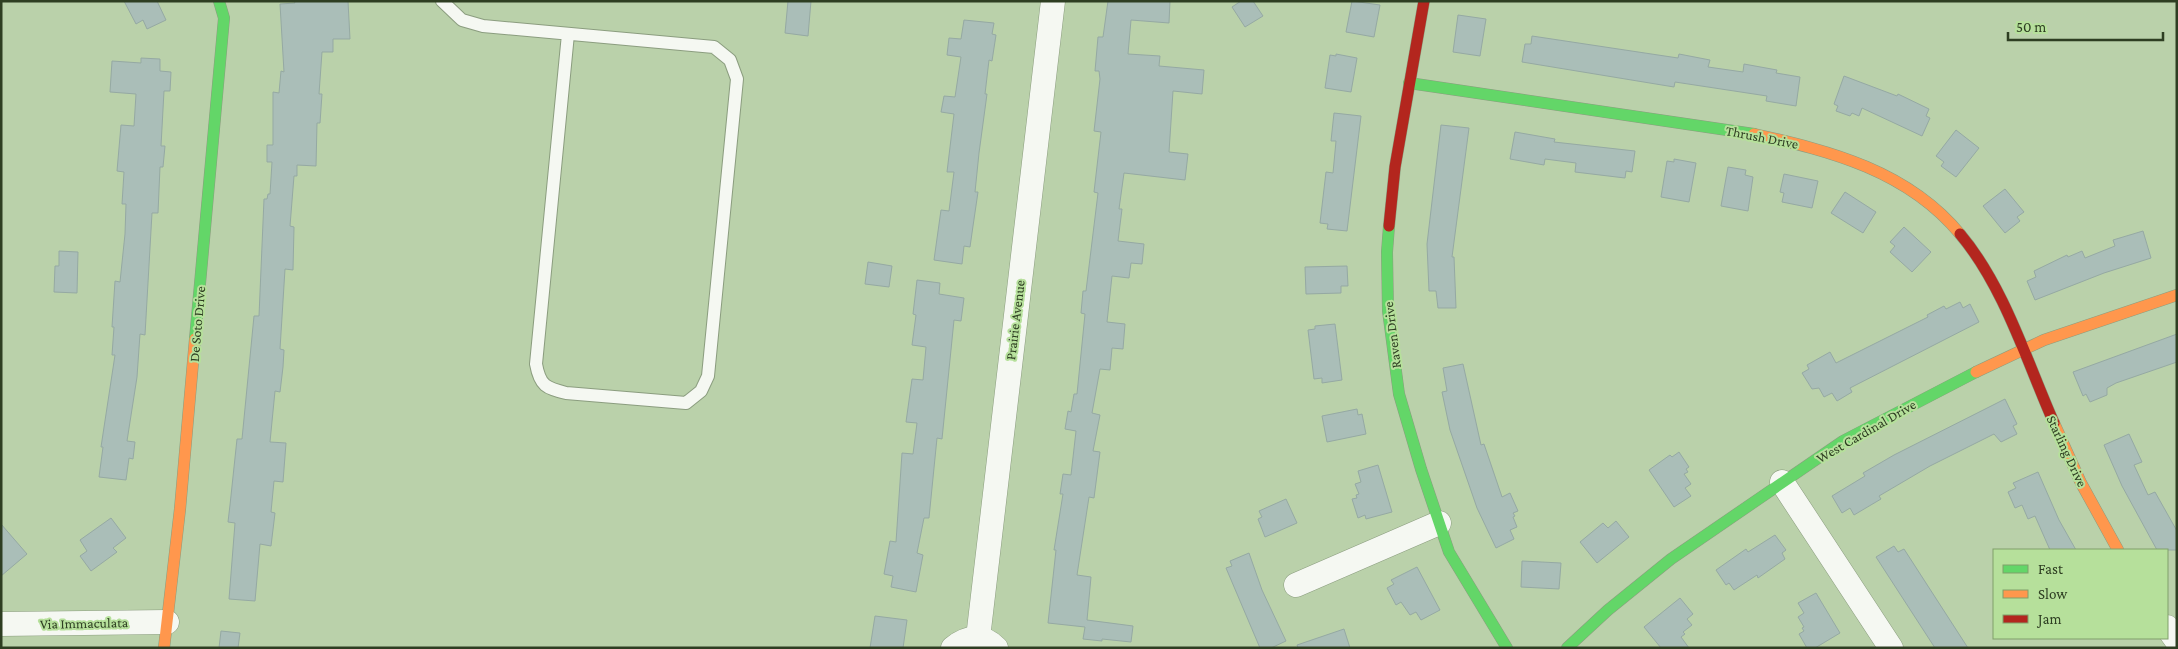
<svg xmlns="http://www.w3.org/2000/svg" width="2178" height="649" viewBox="0 0 2178 649" font-family="'Crimson Pro',serif">
<rect width="100%" height="100%" fill="#bad1aa"/>
<g fill="#aabeb8" stroke="#95a9a3">
<path d="M124 1H157L166 20 147 29 143 20 136 24Z"/>
<path d="M294 1H348L350 39H333V52H322L319 94H322L320 123H317L316 166 297 165V176H294L290 226 294 227 293 270 285 269 280 349 284 350 283 367 280 392 275 391 270 442 286 443 283 482 274 481 271 512 275 513 271 546 260 544 255 601 229 599 235 523 228 522 230 505 237 439H242L254 316H259L264 199H267L268 194H270L272 162H267V145H273V92L279 93 281 71 284 72 280 4 295 3Z"/>
<path d="M788 1H811L808 36 785 33Z"/>
<path d="M1108 1H1170L1169 23 1131 20 1128 54 1160 56 1159 66 1204 70 1202 94 1173 91 1169 152 1188 154 1185 180 1124 173 1119 209H1122L1118 241 1144 244 1142 264 1131 263 1129 278 1112 276 1107 322 1125 324 1123 349 1112 348 1110 370 1100 369 1092 413 1100 415 1093 451 1100 452 1094 498 1089 497 1077 575 1091 577 1087 620 1133 626 1131 642 1102 639V641L1083 639 1085 627 1048 623 1056 550H1054L1063 494H1060L1063 474 1071 475 1076 431 1065 429 1068 411 1071 412 1074 394H1077L1085 314 1081 313 1083 291H1086L1098 193 1094 192 1101 132 1094 131 1100 79 1099 71H1095L1098 37H1103Z"/>
<path d="M1241 1H1253L1263 16 1245 27 1232 7Z"/>
<path d="M1352 1 1380 5 1374 37 1346 32Z"/>
<path d="M1458 15 1486 19 1480 56 1453 52Z"/>
<path d="M964 20 994 23 992 34 996 35 992 61 989 60 985 94H987L979 153 975 192H978L973 226 970 247 964 246 962 264 934 260 941 210 949 211 954 172H947L954 114 941 112 944 96 955 97 961 57 947 55 949 38 961 39Z"/>
<path d="M1532 36 1678 58 1679 54 1710 60 1708 67 1743 72 1744 64 1777 70 1776 73 1800 77 1796 106 1766 101 1767 96 1675 82 1674 87 1522 62 1525 44H1531Z"/>
<path d="M1336 54 1357 58 1351 92 1325 88 1330 55 1336 56Z"/>
<path d="M141 58 160 59V71L171 72 170 91H164L161 146H165L163 167H160L158 213H152L145 335 140 334 137 377 127 441 135 442 133 459 129 458 126 480 99 477 103 447H101L115 355H112L114 327H112L115 281 120 282 125 234 126 204H122L124 172 117 171 121 125 134 126 136 94 110 92 112 61 141 63Z"/>
<path d="M1844 76 1897 96 1898 94 1929 109 1926 116 1930 118 1922 136 1862 108 1859 116 1852 113 1850 116 1836 111 1838 106 1834 104Z"/>
<path d="M1334 113 1361 116 1347 231 1327 229 1328 224 1320 223 1326 172 1333 173 1336 141H1331Z"/>
<path d="M1441 125 1469 128 1452 257H1454L1456 308H1438L1436 291H1429L1427 244Z"/>
<path d="M1956 130 1979 148 1956 177 1941 166 1944 162 1936 156Z"/>
<path d="M1515 132 1555 139 1554 142 1635 151 1632 172 1626 171 1625 178 1575 172 1576 163 1545 159 1544 165 1510 159Z"/>
<path d="M1674 159 1696 163 1689 202 1661 197 1667 161 1674 162Z"/>
<path d="M1728 167 1746 170 1745 175 1753 177 1748 211 1721 206Z"/>
<path d="M1784 174 1818 181 1812 208 1782 202 1784 193 1780 192Z"/>
<path d="M2005 189 2024 212 2017 217 2020 221 2005 233 1983 206Z"/>
<path d="M1845 192 1876 212 1863 233 1831 213Z"/>
<path d="M1904 227 1931 252 1912 272 1890 252 1895 246 1890 242Z"/>
<path d="M2143 231 2151 258 2104 273 2035 300 2027 281 2036 277 2034 271 2067 255 2068 257 2082 251 2085 258 2115 246 2113 240Z"/>
<path d="M59 251 78 252 77 293 54 292 55 266H59Z"/>
<path d="M868 262 892 266 889 287 865 284Z"/>
<path d="M1347 266 1348 286H1341V293L1306 294 1305 267Z"/>
<path d="M917 280 940 283 939 294 964 298 961 321 954 320 942 439 937 438 929 518H924L917 553 923 555 916 592 891 587 893 576 884 574 890 541 896 542 902 453 913 454 917 423 906 422 912 379 923 380 926 347 912 345 916 315 913 314Z"/>
<path d="M1960 302 1963 308 1970 304 1979 322 1850 388 1852 392 1837 401 1832 393 1824 397 1819 388 1812 389 1802 373 1809 369 1807 365 1830 352 1836 363 1928 317 1927 315 1944 306 1946 309Z"/>
<path d="M1335 324 1342 380 1322 383V378L1314 379 1308 330 1315 329V326Z"/>
<path d="M2177 334V362L2116 383 2107 388V395L2090 402 2086 394 2083 396 2073 372Z"/>
<path d="M1463 364 1481 445 1484 444 1502 497 1510 493 1518 511 1513 513 1515 516 1513 517 1517 527 1510 530 1514 539 1496 548 1477 508 1450 430 1442 392 1447 391 1443 368Z"/>
<path d="M2005 399 2017 424 2013 426 2017 434 2001 442 1994 434 1930 466 1879 496 1881 499 1854 515 1850 508 1842 513 1832 496 1865 476 1863 473 1894 455Z"/>
<path d="M1357 409 1358 415 1362 414 1366 434 1327 442 1322 416Z"/>
<path d="M2129 434 2142 462 2134 465 2148 495 2155 492 2177 531V550H2157L2122 486 2104 445Z"/>
<path d="M1679 452 1689 467 1686 469 1688 472 1684 474 1691 484 1685 488 1691 496 1674 507 1649 470 1670 455 1672 457Z"/>
<path d="M1378 465 1392 512 1366 519 1365 515 1358 518 1352 499 1357 498 1356 495 1359 494 1355 484 1361 482 1358 471Z"/>
<path d="M2038 472 2059 520 2076 550H2050L2035 516 2028 519 2022 505 2015 508 2008 492 2016 488 2013 483Z"/>
<path d="M1286 499 1297 523 1265 537 1258 519 1262 517 1259 511Z"/>
<path d="M111 518 126 538 113 548 117 552 91 571 80 556 87 551 80 540Z"/>
<path d="M1616 521 1629 537 1597 563 1580 542 1603 523 1608 528Z"/>
<path d="M1 524 27 554 1 576Z"/>
<path d="M1775 535 1786 550 1782 553 1785 559 1758 578 1757 575 1734 590 1729 583 1726 585 1716 570 1746 549 1748 552Z"/>
<path d="M1894 546 1898 552 1904 549 1968 648H1935L1876 557Z"/>
<path d="M1249 553 1262 590 1286 641 1271 648H1260L1226 568 1232 566 1230 561Z"/>
<path d="M1522 561 1561 563 1559 589 1521 587Z"/>
<path d="M1417 567 1440 610 1421 620 1416 612 1410 615 1401 602 1396 605 1387 588 1394 584 1391 580Z"/>
<path d="M1816 593 1840 633 1815 648H1807L1799 634 1804 631 1802 628 1804 627 1798 617 1804 613 1798 603Z"/>
<path d="M1680 598 1693 614 1687 619 1692 625 1683 632 1685 634 1681 637 1689 648H1661L1644 627Z"/>
<path d="M875 616 907 620 903 648H870Z"/>
<path d="M1344 629 1350 648H1298L1297 645Z"/>
<path d="M221 631 240 633 238 648H219Z"/>
</g>
<g fill="none" stroke-linecap="round" stroke-linejoin="round">
<defs>
<path id="lane" d="M442 1 462 20 483 26 714 47 730 60 737 79 708 376 701 391 686 403 566 393C546 388 540 386 536 364L568 34"/>
<g id="street">
<path d="M1782 482 1891 648"/>
<path d="M1296 585 1439 523"/>
<path d="M1 624 167 622"/>
<path d="M2167 627 2177 641"/>
<path d="M978 638 1053 1"/>
<path d="M953 648C967 636 983 635 996 648"/>
</g>
<g id="fast">
<path d="M1409 83 1754 134"/>
<path d="M1389 226 1387 252 1388 311 1399 394 1421 469 1449 552 1507 648"/>
<path d="M195 339 224 18 219 1"/>
<path d="M1567 648 1608 610 1671 559 1843 441 1976 372"/>
</g>
<g id="slow">
<path d="M1754 134C1831 151 1908 171 1960 234"/>
<path d="M1976 372 2044 340 2177 295"/>
<path d="M2054 423 2081 483 2118 550"/>
<path d="M164 648 180 509 195 339"/>
</g>
<g id="jam">
<path d="M1389 226 1395 167 1424 1"/>
<path d="M1960 234C2004 286 2027 362 2054 423"/>
</g>
</defs>
<use href="#lane" stroke="#8b9d7f" stroke-width="14"/>
<use href="#street" stroke="#8b9d7f" stroke-width="25"/>
<use href="#fast" stroke="#8b9d7f" stroke-width="12"/>
<use href="#slow" stroke="#8b9d7f" stroke-width="12"/>
<use href="#jam" stroke="#8b9d7f" stroke-width="12"/>
<use href="#lane" stroke="#f5f8f2" stroke-width="12"/>
<use href="#street" stroke="#f5f8f2" stroke-width="24"/>
<use href="#fast" stroke="#63d668" stroke-width="11"/>
<use href="#slow" stroke="#ff974d" stroke-width="11"/>
<use href="#jam" stroke="#b3261e" stroke-width="11"/>
</g>
<g text-anchor="middle" stroke-width="4" stroke-linejoin="round" paint-order="stroke">
<g font-size="14" fill="#2e3e22" stroke="#b6e09b">
<text transform="translate(1762 137) rotate(11)" y="5">Thrush Drive</text>
<text transform="translate(1015 320) rotate(-83)" y="5">Prairie Avenue</text>
<text transform="translate(197 324) rotate(-85)" y="5">De Soto Drive</text>
<text transform="translate(1392 335) rotate(-97)" y="5">Raven Drive</text>
<text transform="translate(1866 431) rotate(-30)" y="5">West Cardinal Drive</text>
<text transform="translate(2067 451) rotate(65)" y="5">Starling Drive</text>
<text transform="translate(84 623) rotate(-1)" y="5">Via Immaculata</text>
</g>
</g>
<rect width="2178" height="649" fill="none" stroke="#2e3e22" stroke-width="5"/>
<rect x="1993" y="549" width="175" height="90" fill="#b6e09b" stroke="#809f6b"/>
<rect x="2003" y="565" width="25" height="8" fill="#63d668" stroke="#809f6b"/>
<text x="2038" y="574" font-size="15" fill="#2e3e22">Fast</text>
<rect x="2003" y="590" width="25" height="8" fill="#ff974d" stroke="#809f6b"/>
<text x="2038" y="599" font-size="15" fill="#2e3e22">Slow</text>
<rect x="2003" y="615" width="25" height="8" fill="#b3261e" stroke="#809f6b"/>
<text x="2038" y="624" font-size="15" fill="#2e3e22">Jam</text>
<path d="M2008 32v8h155v-8" fill="none" stroke="#2e3e22" stroke-width="2.5"/>
<text x="2016" y="32" font-size="15" fill="#2e3e22" stroke="#b6e09b" stroke-width="4" paint-order="stroke">50 m</text>
</svg>
